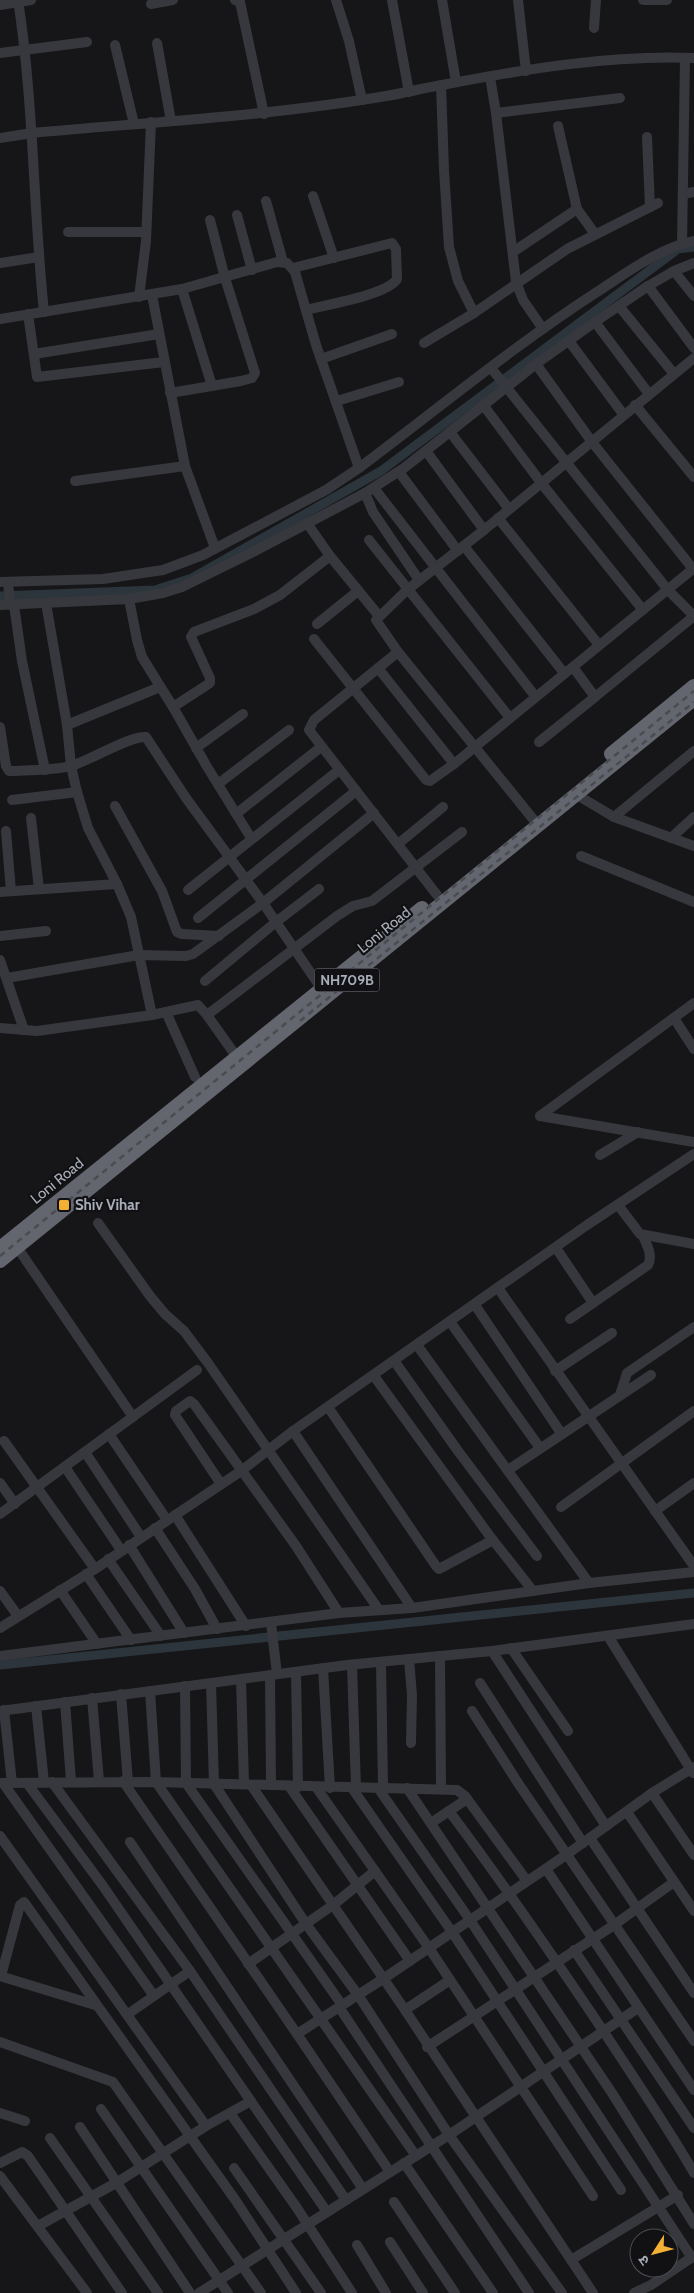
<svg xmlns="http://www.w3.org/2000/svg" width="694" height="2293" viewBox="0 0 694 2293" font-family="Cabin,'Noto Sans Devanagari',sans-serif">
<rect width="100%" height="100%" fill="#161618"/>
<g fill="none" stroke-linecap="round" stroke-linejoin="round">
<g stroke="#2c353c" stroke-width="9">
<path d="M0 596 155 590 192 578 381 471 678 249 694 247"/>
<path d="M0 1665 694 1593"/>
</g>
<g stroke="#37383d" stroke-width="10">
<path d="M18 0C34 103 33 208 44 312"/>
<path d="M235 0 240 2 264 114"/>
<path d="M336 0 349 41 362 100"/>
<path d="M392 0 409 92"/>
<path d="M442 0 456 82"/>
<path d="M518 0 526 71"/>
<path d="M643 0H667"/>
<path d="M151 4 173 0"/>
<path d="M0 5 31 0"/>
<path d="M594 28 596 0"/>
<path d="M157 43 171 121"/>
<path d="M115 45 134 124"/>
<path d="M0 53 87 42"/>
<path d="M490 77 496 113 516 282 523 300 543 329"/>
<path d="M441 85 444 170 449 247 458 281 474 313"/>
<path d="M496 113 620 98"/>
<path d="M558 126 577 209 595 234"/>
<path d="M647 137 650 207"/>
<path d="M0 138 32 133C151 122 269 116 386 96 405 93 423 88 442 85 525 69 609 55 694 58"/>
<path d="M683 194 694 192"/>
<path d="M313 196 334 258"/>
<path d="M266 201 283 262"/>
<path d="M237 215 252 270"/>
<path d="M68 232H146"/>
<path d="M682 244 685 58"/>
<path d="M513 252 577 209"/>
<path d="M0 263 39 257"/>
<path d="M293 268 388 244 392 243 396 249 397 279C387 295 325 305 306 310"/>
<path d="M674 271 694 296"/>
<path d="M648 286 694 348"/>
<path d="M182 289 212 386"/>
<path d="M152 295 185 466 215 548"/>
<path d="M139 297 146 241 151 122"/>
<path d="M619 306 674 374"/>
<path d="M28 314 37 377 164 362"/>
<path d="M0 319 182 289 277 262 287 263 295 272 316 345 359 468"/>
<path d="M595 322 649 394"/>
<path d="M569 341 623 414"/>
<path d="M424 343 474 313 567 249 658 203"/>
<path d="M34 354 159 334"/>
<path d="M321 359 392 334"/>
<path d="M536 364 592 442 693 569"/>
<path d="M491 368 668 590 694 616"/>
<path d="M170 393 241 381 252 378 255 373 225 278 210 220"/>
<path d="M337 401 399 382"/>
<path d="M635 405 694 477"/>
<path d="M484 406 542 484 643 610"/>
<path d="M450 432 509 509"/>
<path d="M426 451 484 530"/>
<path d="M399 472 458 551"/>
<path d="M75 481 185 466"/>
<path d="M374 488 535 696"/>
<path d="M365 493 373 512 419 580"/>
<path d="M498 518 599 645"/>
<path d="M307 523 330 556 379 616"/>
<path d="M369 540 510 718"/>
<path d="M464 546 564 673"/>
<path d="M0 582 103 579 163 570 203 555 326 490 359 468C439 408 516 344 600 290 629 271 660 248 694 241"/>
<path d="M8 582 10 605"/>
<path d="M129 599 137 640 142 657 173 707 210 683V678L191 637 194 632 254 609 280 595 330 556"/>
<path d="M46 603 67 725 71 766 77 792 88 828 117 884 131 917 152 1015"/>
<path d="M0 605 129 599 163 593 182 587 253 552 365 493 404 468 536 364 595 322 648 286 674 271 694 263"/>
<path d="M14 605 22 661 45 770"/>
<path d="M317 624 358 591"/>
<path d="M314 639 426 780 430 781 454 764 694 568"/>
<path d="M398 652 314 720 309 730 437 895"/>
<path d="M573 667 595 697 694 616"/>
<path d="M378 668 454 764"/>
<path d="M173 707 206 765 251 838"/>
<path d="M67 725 160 687"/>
<path d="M0 727 6 766 9 771C29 770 51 771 71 766 89 761 131 735 146 737L186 798 263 903 321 988"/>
<path d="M539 742 595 697"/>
<path d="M196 748 243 714"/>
<path d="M218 784 289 730"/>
<path d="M577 795 614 817 694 846"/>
<path d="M12 800 77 792"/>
<path d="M115 806 162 891 177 932 182 934 219 936"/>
<path d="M236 814 321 747"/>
<path d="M614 817 694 751"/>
<path d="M31 818 39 889"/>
<path d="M533 819 398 652 376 620 407 590 484 530 694 358"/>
<path d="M6 831 11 891"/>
<path d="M671 838 694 817"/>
<path d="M398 844 443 807"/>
<path d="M581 856 694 902"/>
<path d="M188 890 339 770"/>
<path d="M0 892 117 884"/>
<path d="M198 918 356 791"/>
<path d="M0 936 46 931"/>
<path d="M0 960 24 1030"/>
<path d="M7 978 139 955 186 956 193 954 263 903 374 813"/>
<path d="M205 981 276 922 319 889"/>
<path d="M166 1012 195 1077"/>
<path d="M207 1015 337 916 353 906 372 901 462 832"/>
<path d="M674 1018 694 1049"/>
<path d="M0 1028 37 1031 152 1015 198 1005 207 1015 236 1056"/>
<path d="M540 1116 694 1003"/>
<path d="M540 1116 694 1142"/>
<path d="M600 1155 638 1132"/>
<path d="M618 1205 640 1234 694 1244"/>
<path d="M98 1223 150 1296 165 1314 184 1331 208 1363 379 1610"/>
<path d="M17 1247 133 1417"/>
<path d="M556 1248 593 1303"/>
<path d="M498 1288 694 1566"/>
<path d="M475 1305 561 1433"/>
<path d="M570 1319 648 1265C653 1256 647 1245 643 1236"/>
<path d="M451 1323 540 1448"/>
<path d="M417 1345 589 1583"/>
<path d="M395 1362 458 1451 537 1556"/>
<path d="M555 1371 612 1333"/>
<path d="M374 1376 489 1535 533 1591"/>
<path d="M620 1395 627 1373 694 1327"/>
<path d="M328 1407 436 1566 439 1569 493 1540"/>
<path d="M293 1431 412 1608"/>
<path d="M109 1434 167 1520"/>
<path d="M4 1441 95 1569"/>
<path d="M85 1452 141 1537"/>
<path d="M65 1467 121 1550"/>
<path d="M508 1470 651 1375"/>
<path d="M0 1483 15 1504"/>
<path d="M221 1484 175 1415 176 1411 190 1401 194 1404 296 1546 339 1613"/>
<path d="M561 1507 694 1411"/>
<path d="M655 1511 694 1483"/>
<path d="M0 1514 197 1370"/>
<path d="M175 1515 246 1626"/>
<path d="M155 1528 195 1589 217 1629"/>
<path d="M129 1545 184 1633"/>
<path d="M108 1559 161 1636"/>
<path d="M86 1574 131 1640"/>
<path d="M60 1590 97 1644"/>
<path d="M0 1591 18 1616"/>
<path d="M271 1623 277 1674"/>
<path d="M0 1628 95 1569 241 1471 293 1431 587 1225 694 1154"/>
<path d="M608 1636 693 1773"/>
<path d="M511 1648 568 1731"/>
<path d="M492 1651 606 1826"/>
<path d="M0 1656 339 1613 412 1608 589 1583 694 1572"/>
<path d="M440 1656 441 1788"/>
<path d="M409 1659 412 1695 411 1743"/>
<path d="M381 1662 383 1788"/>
<path d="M352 1665 356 1788"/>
<path d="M323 1668 330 1788"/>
<path d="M296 1672 298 1787"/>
<path d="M270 1675 271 1785"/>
<path d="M241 1679 244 1784"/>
<path d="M211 1683 214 1784 306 1924 358 1995 449 2135 562 2293"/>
<path d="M480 1683 583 1843"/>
<path d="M185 1686 186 1783 342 2005"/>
<path d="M150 1691 156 1782 416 2156"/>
<path d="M121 1694 128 1782"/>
<path d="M92 1698 99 1781"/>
<path d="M65 1702 71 1781"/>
<path d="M36 1706 44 1782"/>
<path d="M4 1710 12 1783"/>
<path d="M0 1711 347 1665 492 1651 694 1624"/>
<path d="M472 1711 518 1783 694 2041"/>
<path d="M123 1781 297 2034 383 1979 566 1855 652 1793 694 1767"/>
<path d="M52 1782 190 1971 346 2200"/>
<path d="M0 1783 156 1782 457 1790 465 1796 527 1881"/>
<path d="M3 1783 154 1996"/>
<path d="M27 1783 103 1886 327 2212"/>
<path d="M251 1785 405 2010 593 2293"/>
<path d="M289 1786 410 1961"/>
<path d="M316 1787 429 1948 593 2196"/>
<path d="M352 1788 452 1932 621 2190"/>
<path d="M378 1788 470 1920 692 2258"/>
<path d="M407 1788 612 2093 694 2224"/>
<path d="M652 1793 694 1855"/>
<path d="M449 1811C504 1884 555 1959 606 2035 636 2081 667 2126 694 2173"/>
<path d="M627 1812 694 1911"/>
<path d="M431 1823 467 1799"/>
<path d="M0 1836 206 2126 116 2183 38 2226"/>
<path d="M590 1838 694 1993"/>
<path d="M130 1842 363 2189"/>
<path d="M546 1869 694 2090"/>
<path d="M574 1950 694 2128"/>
<path d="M248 1964 333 1905 375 1871"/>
<path d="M0 1976 95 2005"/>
<path d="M1 1976 20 1905 24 1902 236 2201 296 2293"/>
<path d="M339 2007 529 2293"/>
<path d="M405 2010 450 1980"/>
<path d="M128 2014 190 1971"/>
<path d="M297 2034 390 2172"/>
<path d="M0 2042 113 2082 261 2293"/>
<path d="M427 2047 614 1925 674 1882"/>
<path d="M101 2109 228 2293"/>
<path d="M0 2113 25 2121"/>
<path d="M230 2113 297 2208 352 2293"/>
<path d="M206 2126 251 2101"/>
<path d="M80 2127 190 2293"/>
<path d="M50 2138 158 2293"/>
<path d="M0 2163 22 2152 28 2156 122 2293"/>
<path d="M404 2163 493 2293"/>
<path d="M234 2168 321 2293"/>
<path d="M0 2176 87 2293"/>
<path d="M394 2202 455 2293"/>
<path d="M390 2242 423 2293"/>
<path d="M357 2245 386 2293"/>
<path d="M571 2260 678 2195"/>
<path d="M199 2293 449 2135 638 2008"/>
<path d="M634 2293 651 2285 694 2256"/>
</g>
<g stroke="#63666e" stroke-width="14">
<path d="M611 754 694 686"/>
<path d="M0 1248 422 908"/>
<path d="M0 1261 694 699"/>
</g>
<g stroke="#4a4c52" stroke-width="2.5" stroke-dasharray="6 5" stroke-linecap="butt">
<path d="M300 1021 694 702"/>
<path d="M0 1256 694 691"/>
</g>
</g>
<rect fill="#f2b134" stroke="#111113" stroke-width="2" x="58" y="1199" width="12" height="12" rx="2.5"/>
<g text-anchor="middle" stroke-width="4.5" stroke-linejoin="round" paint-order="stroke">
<rect fill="#111113" stroke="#7b7e86" stroke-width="1" x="314.5" y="968.5" width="65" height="23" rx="4"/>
<g font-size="14" font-weight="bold" fill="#a8adb8">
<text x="347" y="985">NH709B</text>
</g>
<g font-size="15" fill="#a8adb8" stroke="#111113">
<text transform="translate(384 930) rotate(-39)" y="5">Loni Road</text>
<text transform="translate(57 1181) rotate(-39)" y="5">Loni Road</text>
</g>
<g font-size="15" font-weight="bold" fill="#a8adb8" stroke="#111113" text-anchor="start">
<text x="75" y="1210">Shiv Vihar</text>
</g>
</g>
<g transform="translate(654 2253) rotate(234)"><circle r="24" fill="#111113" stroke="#4d4f55"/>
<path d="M0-4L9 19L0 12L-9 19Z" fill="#f2b134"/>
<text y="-8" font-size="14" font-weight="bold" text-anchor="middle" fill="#a8adb8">उ</text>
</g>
</svg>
